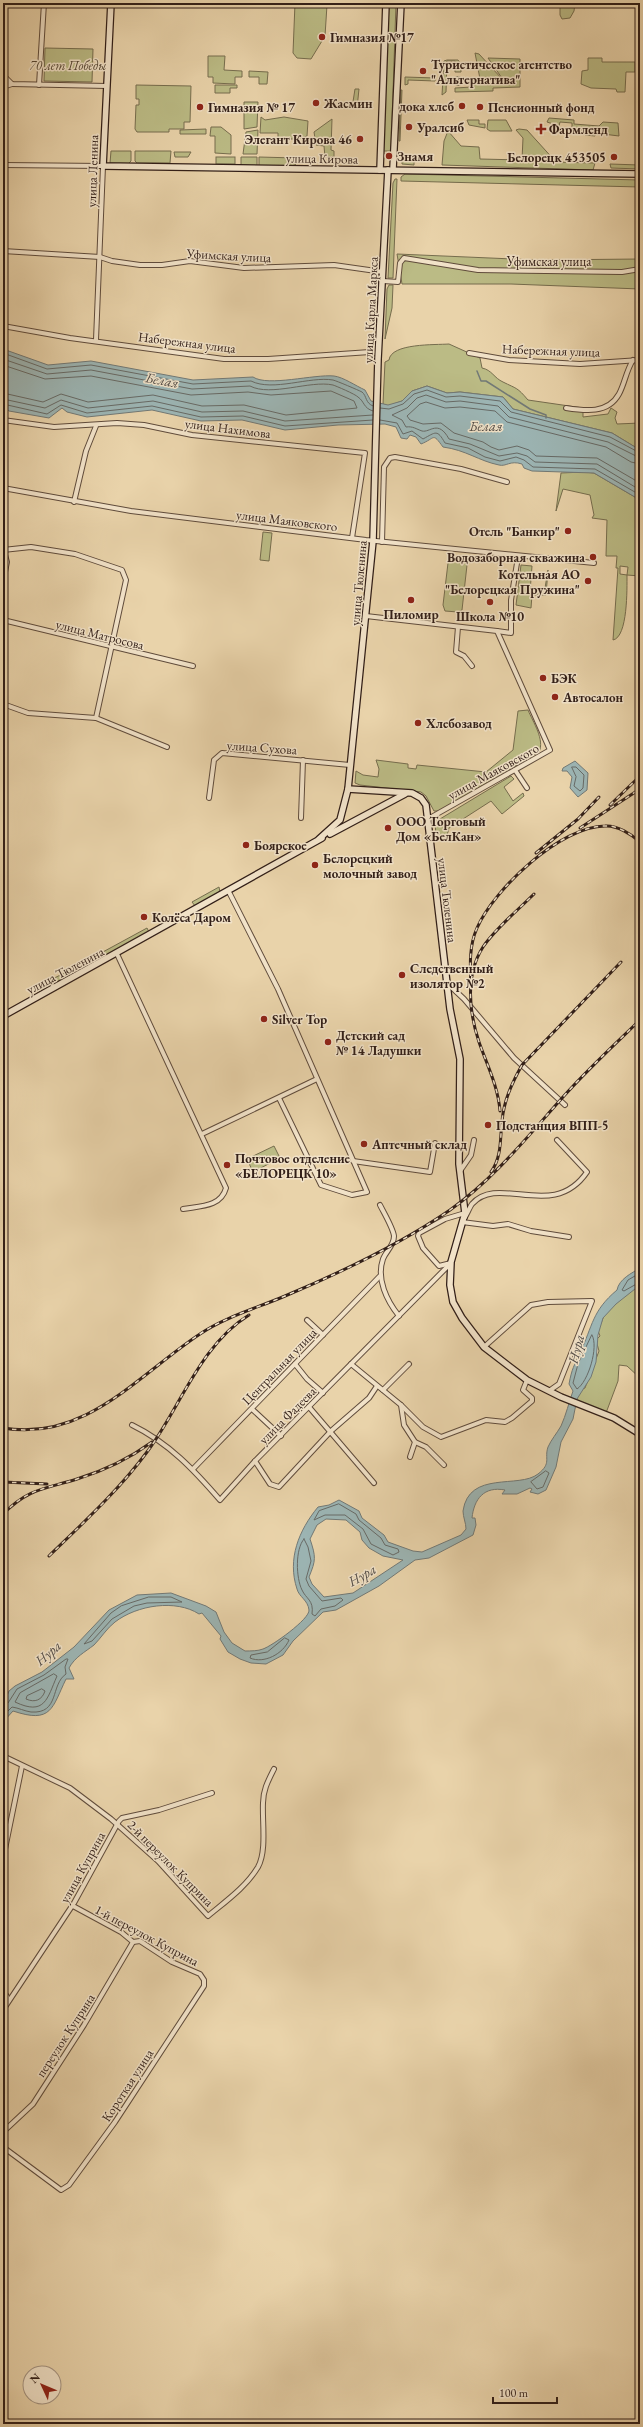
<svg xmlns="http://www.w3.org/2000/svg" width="643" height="2427" viewBox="0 0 643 2427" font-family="'EB Garamond',serif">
<rect width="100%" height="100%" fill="#e9d3aa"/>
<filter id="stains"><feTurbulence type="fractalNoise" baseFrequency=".005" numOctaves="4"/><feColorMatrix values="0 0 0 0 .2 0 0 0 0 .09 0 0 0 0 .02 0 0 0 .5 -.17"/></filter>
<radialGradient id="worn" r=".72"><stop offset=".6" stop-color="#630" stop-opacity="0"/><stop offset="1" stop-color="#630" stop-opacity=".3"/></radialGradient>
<g fill="#bbbb85" stroke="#766d4e" fill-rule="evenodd">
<path d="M295 3H326L327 5 325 36 311 59 297 58 293 53Z"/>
<path d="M389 3H396L391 151H383Z"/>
<path d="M560 3H575L574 11 570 18 562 19 560 15Z"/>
<path d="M45 48 93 49 92 82 44 81Z"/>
<path d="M475 53 479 54 504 81 488 58 520 59V87L493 88V91L455 92V88L472 87V84H481Z"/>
<path d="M208 56H225L224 70 242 71V77H235V84L213 83V77H208Z"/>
<path d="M588 58H602V62H635V72H626L625 92H617L616 89 591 88 581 84 582 71 588 70Z"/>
<path d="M447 60H458L461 64V72H455V61H447L446 92 442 95 444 61Z"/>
<path d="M249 71 268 72 267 84H259V77H249Z"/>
<circle cx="458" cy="81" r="4.5"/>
<path d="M405 77 435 78V81L408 80V84L405 85Z"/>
<path d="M136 85 191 86 190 122H184V129H169V132H137L135 129 136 105H139V99H136Z"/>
<path d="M215 85H237V88H230V93H215Z"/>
<path d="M355 89H359L357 108H352Z"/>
<path d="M401 90H402L400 141H399Z"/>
<path d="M244 102H258L257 127 244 129Z"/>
<path d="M261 117 265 120 284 117 308 121 307 136 299 139H281V142H278V133H260Z"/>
<path d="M549 118 574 120V124L599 126 603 122 618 123 619 136 595 133V136L585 135 581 129 572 128V123L560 122 559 126 547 122Z"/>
<path d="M332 119 331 150 334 151V157H325L324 146 316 145 314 132Z"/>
<path d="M467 120H479V124H485V128L469 125Z"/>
<path d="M488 120H506L512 131H490L487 129Z"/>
<path d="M211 127H221L231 135V154L215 153V136H210Z"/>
<path d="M206 129V134H180V130Z"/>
<path d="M519 129 527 130 556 162 595 163 593 170 442 165 444 141 448 131 461 146 479 147 480 159 522 160 523 138 516 130Z"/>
<path d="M258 130 257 154H243L246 132Z"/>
<path d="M111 151H131V161L128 164 110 163Z"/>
<path d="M135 151H171L170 163H137L135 161Z"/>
<path d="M174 152H191L188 157H175Z"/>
<rect x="216" y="157" width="19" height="7"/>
<path d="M241 157H257V166L241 165Z"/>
<path d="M259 157 296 158V164L293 166H259Z"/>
<path d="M402 159H414V165L402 164Z"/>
<path d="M610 164 640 165V169L611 168Z"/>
<path d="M405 174 640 180V187L401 181V177Z"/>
<path d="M395 179H397L393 278H388L393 183Z"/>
<path d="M397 254 536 260 640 259V289L511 284H402Z"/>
<path d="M389 285H393L392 308 385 339 387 289Z"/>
<path d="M449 344 480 358 482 368C492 370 494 378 503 382 517 389 517 387 528 400L583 408V417L608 414 611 408 617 412 615 418 617 424 640 423V450L612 433 513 409 503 397 460 392 447 393 427 386 412 391 402 401 388 406 383 404 385 362 389 360C391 343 435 345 449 344Z"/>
<path d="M584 472 594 473 640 500V576L627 575C627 588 628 637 613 640L618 568H616L617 556H606L607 520 592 518 594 515 590 495 563 489 556 511 561 473ZM620 566 628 567 627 575 620 574Z"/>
<path d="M263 532 272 533 269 561 260 560Z"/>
<path d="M453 561 464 562 467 565 462 610 458 612 445 611 443 605 448 563Z"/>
<path d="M521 565 532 566 530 592 544 594 548 570 546 595H532L531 608 516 605Z"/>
<path d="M528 710C533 722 545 740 539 752L439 811H434L426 796 421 792 360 785 355 783 356 771 363 775 378 777 379 769 376 760 408 764V768L416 769 417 765 486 772 513 750 518 711Z"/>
<path d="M511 776 514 779 504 787 513 801 523 793 524 796 502 814 491 801 449 828 446 839 436 836 435 822Z"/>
<path d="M219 887 220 892 195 906 192 902Z"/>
<path d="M147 928 149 932 103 957 101 953Z"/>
<path d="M95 958V961L39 992 38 986Z"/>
<path d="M274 1146 280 1158 253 1172 247 1159Z"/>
<path d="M640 1281V1378L627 1366 619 1365 618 1381 606 1413 576 1402 580 1390 585 1388 599 1351 596 1340 600 1336 598 1331 605 1313Z"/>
</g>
<g fill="#9cb5b4" stroke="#727976" fill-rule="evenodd">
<path d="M3 349 48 365 91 361 193 380 253 377C268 387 314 374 334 376 343 377 356 386 365 390L371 401 388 405 402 401 412 391 427 386 447 393 460 392 503 397 513 409 612 433 640 450V500L594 473 532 471 524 468 522 464C510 460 506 467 499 465 479 461 466 450 443 447 432 432 436 438 421 444L416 437 410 435 407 439 401 438 396 427 385 424 338 425 285 430 242 420 201 421 152 410 87 417 67 412 62 408 49 418 9 411 3 407Z"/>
<path d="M575 761 588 773 587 790 578 797 570 788 572 777 567 771H562L563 768Z"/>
<path d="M640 1268V1285L616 1304 603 1318 598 1335 596 1362 591 1377 577 1399 573 1419 561 1442 556 1467 546 1490 538 1494 530 1492 532 1489 530 1488 517 1494H502L505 1490C484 1486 474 1499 472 1518H475L476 1525 473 1535 429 1558 415 1560 379 1586 336 1610 323 1612 293 1641 283 1655 266 1664 251 1663 240 1659 228 1652 220 1639 221 1636 202 1613 199 1614C176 1599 137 1605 115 1622 107 1628 101 1638 94 1645 85 1652 75 1657 69 1668L74 1679H66C52 1708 52 1724 13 1711L3 1722V1705L9 1691 15 1686 42 1672 74 1647 109 1610 137 1595 171 1593 206 1606 216 1612 224 1632 232 1643 245 1651C251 1651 258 1651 263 1649 272 1646 310 1619 309 1610 308 1600 299 1597 297 1589 287 1559 299 1530 318 1507L329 1505 339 1500 359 1511 362 1518 384 1535 388 1542 413 1551 422 1552 461 1535 466 1529C466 1523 463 1517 463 1511 469 1470 519 1489 538 1474 552 1463 544 1459 548 1447 551 1440 557 1433 561 1426 566 1415 569 1402 573 1391L569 1384C572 1368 574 1366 580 1353 593 1325 592 1311 617 1290 619 1279 632 1273 640 1268ZM326 1519 346 1520 360 1532 362 1540 369 1548 383 1556 403 1560 353 1593 324 1597 312 1584 309 1577C316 1560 316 1557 310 1539L317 1525Z"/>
</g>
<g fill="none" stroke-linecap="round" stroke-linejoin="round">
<g stroke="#676a66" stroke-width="1">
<path d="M3 353 47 369 91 365 193 384 251 381C273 392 310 376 333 380 337 381 358 390 362 392 367 396 365 403 373 406"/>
<path d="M3 359 47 374 91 370 192 389 250 386C271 397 310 380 333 385 336 386 355 394 358 397 365 402 363 408 373 411"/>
<path d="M3 365 45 379 91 376 191 395 248 392 271 395 331 391 354 401 357 408 286 415 244 405 202 406 153 395 88 402 61 394 43 402 3 393"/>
<path d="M3 399 45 408 61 400 88 408 153 401 202 412 243 411 285 421 373 415"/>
<path d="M3 404 47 414 61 405 87 413 152 406 201 417 243 416 285 426 373 420"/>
<path d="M380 408 389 409 403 404 414 394 427 390 446 397 460 396 500 401 511 412 610 437 640 453"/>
<path d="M380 420 397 423 403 434 412 431 423 439C436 432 437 429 445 443L468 448 485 457 500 461 516 457 524 460 533 467 595 469 640 495"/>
<path d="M640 458 608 442 509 417 498 406 460 401 446 402 426 395 417 398 407 408 392 415 402 420 406 427C413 426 416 429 422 431 430 433 438 419 449 439L470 444 499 456 517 453 527 456 535 462 597 464 640 490"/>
<path d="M640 464 631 462 606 447 507 422 495 411 460 407 445 408 426 402 420 404 407 416 410 420 423 424 441 423 454 433 483 442 491 447 499 450 517 446 529 450 536 456 597 458 640 483"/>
<path d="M572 767H576L584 775 583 788 580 791 574 786 576 777Z"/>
<path d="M640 1273 628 1280 622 1290 624 1291 640 1282"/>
<path d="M592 1335C599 1347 588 1382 577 1389L573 1383 578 1364Z"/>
<path d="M546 1471 549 1473 543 1487 537 1489 531 1482Z"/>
<path d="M339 1504 356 1514 359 1520 381 1538 385 1545 398 1549 399 1552 393 1555 371 1544 363 1529 345 1515H325L314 1520 319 1511Z"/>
<path d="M304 1539 308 1547 311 1561 306 1579 309 1586 322 1601 341 1598 343 1600 335 1606 321 1609 315 1616 312 1614C314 1600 306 1599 302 1590 296 1578 295 1549 304 1539Z"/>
<path d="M149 1597H171L182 1602 147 1603 134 1606 112 1619 92 1641 84 1644 111 1613 121 1606Z"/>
<path d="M285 1638 289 1640C283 1654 264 1664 250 1658L251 1655 267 1652Z"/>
<path d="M54 1674 57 1676C47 1699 45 1716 15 1702L20 1693Z"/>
<path d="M42 1689 45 1691C42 1700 35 1703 26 1699L27 1696Z"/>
<path d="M3 1704 8 1703 17 1689 44 1675 66 1659H68L65 1667 66 1674C50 1685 60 1714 31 1712 24 1711 19 1708 12 1707L3 1716"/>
</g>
<path stroke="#727976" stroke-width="1.5" d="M477 371 481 381H486L530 409 546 415V418"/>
<defs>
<g id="street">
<path d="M4 76 12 84 107 86"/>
<path d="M39 85 44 3"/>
<path d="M3 87 12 84"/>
<path d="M3 165 103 166 96 340"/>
<path d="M3 251 100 257 112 261 140 265H162L190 261 244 268 334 265 383 272"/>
<path d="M383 281 398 282 400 263 404 258 478 270 622 272 640 269"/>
<path d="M3 326 70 338 224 359H268L370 352"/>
<path d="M469 353 509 360 580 364 640 360"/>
<path d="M566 408C585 411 608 414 619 394 625 383 626 371 633 360"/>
<path d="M3 420 54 427 117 423 144 425 192 435 365 453 352 538"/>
<path d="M3 488 131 511 366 540 594 563"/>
<path d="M74 502 86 451 96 426"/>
<path d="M382 542 384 467 390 458 395 457 461 469 507 482"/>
<path d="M3 550 31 547 75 554 122 570 126 580 96 718"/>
<path d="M3 582 7 562 4 551"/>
<path d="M366 616 497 631 550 750 428 819"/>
<path d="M3 620 193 666"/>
<path d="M458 627 456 652 464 656 472 666"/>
<path d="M497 631 511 633V600L518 557"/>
<path d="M3 704 28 713 96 718 167 747"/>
<path d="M515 770 527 788"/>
<path d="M209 798 214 760 222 753 350 765"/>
<path d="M301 818 303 760"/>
<path d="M229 892 278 989 367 1192 352 1195 321 1185 279 1098"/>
<path d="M117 954 226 1188C221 1207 200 1206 183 1209"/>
<path d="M447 983 464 999 514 1058 565 1105"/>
<path d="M202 1134 317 1079"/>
<path d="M557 1140 587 1172C553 1222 499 1173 472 1204 469 1208 466 1217 462 1222L493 1226 508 1224 531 1231 569 1237"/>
<path d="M353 1161 430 1172 435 1143"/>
<path d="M460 1171 471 1155 474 1140"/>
<path d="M380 1205C384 1213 393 1228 394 1236 394 1246 386 1251 383 1259 376 1279 387 1301 399 1316"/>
<path d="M451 1263 439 1266 423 1248 418 1236 419 1233 445 1219 465 1213"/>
<path d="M307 1320 323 1335"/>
<path d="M484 1347 531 1305 548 1302 592 1301 559 1384 549 1391"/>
<path d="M295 1364 307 1379 323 1393"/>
<path d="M351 1364 401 1405 404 1425 415 1442 410 1457"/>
<path d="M383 1390 409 1364"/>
<path d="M401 1405 423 1427 441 1437 486 1420 505 1422 512 1418 532 1401V1398L523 1390 527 1380"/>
<path d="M309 1407 374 1483"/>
<path d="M252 1409 281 1436"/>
<path d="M132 1425C169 1443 194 1470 220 1500L255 1461 451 1263"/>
<path d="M415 1442 426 1447 444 1465"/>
<path d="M255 1461 270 1484 279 1487 331 1431 369 1398 377 1386"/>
<path d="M193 1469 380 1276"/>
<path d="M3 1756 70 1788 111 1819 158 1861 208 1916C226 1901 246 1887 258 1867 267 1851 262 1821 263 1803 263 1790 268 1781 274 1769"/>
<path d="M3 1859 22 1766"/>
<path d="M3 1990 9 2000"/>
<path d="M3 2010 74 1903 119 1821 122 1818 159 1810 212 1793"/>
<path d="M3 2132 33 2104 84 2025 133 1942"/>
<path d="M3 2147 61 2190 69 2185 115 2122 204 1986V1980L200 1974 172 1962 140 1941 133 1942 121 1932 73 1906"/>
</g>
<g id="secondary">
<path d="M111 3 103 166 640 174"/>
<path d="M393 169 401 3"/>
<path d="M380 170 386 3"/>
<path d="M348 789 412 793 421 798 426 805 450 1009 460 1059 459 1164 465 1213 451 1262 450 1285 453 1302 462 1318 484 1347 527 1380 561 1397 614 1418 640 1434"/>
<path d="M330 834 405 794"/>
<path d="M319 839 340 820 348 789 373 541 378 359 388 170"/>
<path d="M3 1016 322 838"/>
</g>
</defs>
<use href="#street" stroke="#604c3c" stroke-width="6"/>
<use href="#secondary" stroke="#321f18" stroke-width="8"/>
<use href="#street" stroke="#f1e2c8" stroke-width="4"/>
<use href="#secondary" stroke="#f1e2c8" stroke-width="5.5"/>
<defs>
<g id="rail">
<path d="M610 805 640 776"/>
<path d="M580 828 640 789"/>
<path d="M536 853 578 819 599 797"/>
<path d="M471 985C470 965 469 946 477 928 494 889 561 826 605 826 617 825 631 834 640 842"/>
<path d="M500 1111C498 1086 487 1065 479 1042 469 1012 465 975 483 947 496 928 517 911 534 894"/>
<path d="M491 1172C502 1157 500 1138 502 1121 504 1100 512 1083 522 1065L621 962"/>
<path d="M3 1428C85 1442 138 1375 200 1334 225 1317 257 1308 285 1296 342 1272 399 1245 450 1210 494 1179 528 1136 563 1097 587 1070 614 1045 640 1020"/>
<path d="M3 1482 47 1484"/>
<path d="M3 1514C29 1488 45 1489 77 1479 103 1471 130 1458 152 1442"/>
<path d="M49 1556C83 1523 119 1490 147 1452 180 1408 200 1345 249 1315"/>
</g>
</defs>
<use href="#rail" stroke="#321f18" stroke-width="3"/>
<use href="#rail" stroke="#f1e2c8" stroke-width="1.5" stroke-dasharray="4.5" stroke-linecap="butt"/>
</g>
<g fill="#8f2418" stroke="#f1e2c8" stroke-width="1.5">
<circle cx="322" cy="37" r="4"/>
<circle cx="423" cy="71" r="4"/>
<circle cx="316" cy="103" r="4"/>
<circle cx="462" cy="106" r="4"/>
<circle cx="200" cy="107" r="4"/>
<circle cx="480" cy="107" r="4"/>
<circle cx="409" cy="127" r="4"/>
<path d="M539 123h4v4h4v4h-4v4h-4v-4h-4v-4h4z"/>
<circle cx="360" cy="139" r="4"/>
<circle cx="389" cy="156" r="4"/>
<circle cx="614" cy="157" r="4"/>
<circle cx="568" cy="531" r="4"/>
<circle cx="593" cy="557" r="4"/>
<circle cx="588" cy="581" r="4"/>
<circle cx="411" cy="600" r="4"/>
<circle cx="490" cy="602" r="4"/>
<circle cx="543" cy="678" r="4"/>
<circle cx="555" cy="697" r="4"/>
<circle cx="418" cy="723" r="4"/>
<circle cx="388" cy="828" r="4"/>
<circle cx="246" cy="845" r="4"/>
<circle cx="315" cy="865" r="4"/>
<circle cx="144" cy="917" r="4"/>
<circle cx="402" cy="975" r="4"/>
<circle cx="264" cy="1019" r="4"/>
<circle cx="328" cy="1042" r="4"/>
<circle cx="488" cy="1125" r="4"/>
<circle cx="364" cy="1144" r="4"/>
<circle cx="227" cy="1165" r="4"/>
</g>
<g text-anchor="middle" stroke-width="3" stroke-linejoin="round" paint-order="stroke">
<g font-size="13" font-weight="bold" fill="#321f18" stroke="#f1e2c8" text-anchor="start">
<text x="330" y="42">Гимназия №17</text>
<text x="431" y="69">Туристическое агентство<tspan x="431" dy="15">"Альтернатива"</tspan></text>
<text x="324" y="108">Жасмин</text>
<text x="454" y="111" text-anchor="end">дока хлеб</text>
<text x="208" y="112">Гимназия № 17</text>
<text x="488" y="112">Пенсионный фонд</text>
<text x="417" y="132">Уралсиб</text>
<text x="549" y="134">Фармленд</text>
<text x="352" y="144" text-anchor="end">Элегант Кирова 46</text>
<text x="397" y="161">Знамя</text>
<text x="606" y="162" text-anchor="end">Белорецк 453505</text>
<text x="560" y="536" text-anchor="end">Отель "Банкир"</text>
<text x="585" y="562" text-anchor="end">Водозаборная скважина</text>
<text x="580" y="579" text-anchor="end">Котельная АО<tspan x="580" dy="15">"Белорецкая Пружина"</tspan></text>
<text x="411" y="619" text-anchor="middle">Пиломир</text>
<text x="490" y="621" text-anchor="middle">Школа №10</text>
<text x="551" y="683">БЭК</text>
<text x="563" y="702">Автосалон</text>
<text x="426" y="728">Хлебозавод</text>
<text x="396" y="826">ООО Торговый<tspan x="396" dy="15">Дом «БелКан»</tspan></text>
<text x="254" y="850">Боярское</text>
<text x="323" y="863">Белорецкий<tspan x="323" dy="15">молочный завод</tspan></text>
<text x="152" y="922">Колёса Даром</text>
<text x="410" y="973">Следственный<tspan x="410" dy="15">изолятор №2</tspan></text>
<text x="272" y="1024">Silver Top</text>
<text x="336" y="1040">Детский сад<tspan x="336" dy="15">№ 14 Ладушки</tspan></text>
<text x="496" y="1130">Подстанция ВПП-5</text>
<text x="372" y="1149">Аптечный склад</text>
<text x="235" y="1163">Почтовое отделение<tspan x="235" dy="15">«БЕЛОРЕЦК 10»</tspan></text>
</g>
<g font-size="13" font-style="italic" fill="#544633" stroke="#f1e2c8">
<text x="68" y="70">70 лет Победы</text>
</g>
<g font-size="13" fill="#321f18" stroke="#f1e2c8">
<text transform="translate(322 158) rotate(1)" y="5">улица Кирова</text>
<text transform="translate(92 171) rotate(-88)" y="5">улица Ленина</text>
<text transform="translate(229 255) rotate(3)" y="5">Уфимская улица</text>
<text x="549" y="266">Уфимская улица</text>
<text transform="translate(370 310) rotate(-87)" y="5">улица Карла Маркса</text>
<text transform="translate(187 342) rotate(7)" y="5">Набережная улица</text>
<text transform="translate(551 350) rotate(2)" y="5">Набережная улица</text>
<text transform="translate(228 428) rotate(7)" y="5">улица Нахимова</text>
<text transform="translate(287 520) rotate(7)" y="5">улица Маяковского</text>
<text transform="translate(358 583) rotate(-85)" y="5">улица Тюленина</text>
<text transform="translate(100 634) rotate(14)" y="5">улица Матросова</text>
<text transform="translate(262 747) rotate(4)" y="5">улица Сухова</text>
<text transform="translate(493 771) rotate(-29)" y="5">улица Маяковского</text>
<text transform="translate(448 900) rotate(83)" y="5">улица Тюленина</text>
<text transform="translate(65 970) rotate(-28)" y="5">улица Тюленина</text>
<text transform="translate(279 1366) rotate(-46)" y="5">Центральная улица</text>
<text transform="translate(287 1415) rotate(-45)" y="5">улица Фадеева</text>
<text transform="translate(171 1863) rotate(45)" y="5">2-й переулок Куприна</text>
<text transform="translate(82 1867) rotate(-61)" y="5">улица Куприна</text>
<text transform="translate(147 1935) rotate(28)" y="5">1-й переулок Куприна</text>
<text transform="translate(65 2035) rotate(-57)" y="5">переулок Куприна</text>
<text transform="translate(127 2085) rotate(-57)" y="5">Короткая улица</text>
</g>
<g font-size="14" font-style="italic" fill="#524c47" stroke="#f1e2c8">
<text transform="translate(162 380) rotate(10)" y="5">Белая</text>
<text x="486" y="431">Белая</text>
<text transform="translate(576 1349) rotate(-76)" y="5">Нура</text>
<text transform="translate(362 1575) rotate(-30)" y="5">Нура</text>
<text transform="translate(48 1653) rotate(-41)" y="5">Нура</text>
</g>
</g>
<rect width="643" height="2427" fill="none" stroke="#e9d3aa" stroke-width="16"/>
<rect x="4" y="4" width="635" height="2419" fill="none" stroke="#321f18" stroke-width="2"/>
<rect x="8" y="8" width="627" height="2411" fill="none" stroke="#321f18"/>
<g transform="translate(42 2385) rotate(314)"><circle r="19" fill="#f1e2c8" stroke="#a59482"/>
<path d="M0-3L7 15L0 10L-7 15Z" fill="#8f2418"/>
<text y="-6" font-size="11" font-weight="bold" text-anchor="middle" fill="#321f18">N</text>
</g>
<path d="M493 2397v6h64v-6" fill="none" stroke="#321f18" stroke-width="2"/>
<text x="499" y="2397" font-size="12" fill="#321f18" stroke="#f1e2c8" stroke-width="3" paint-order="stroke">100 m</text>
<rect width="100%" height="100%" filter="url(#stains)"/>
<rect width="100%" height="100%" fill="url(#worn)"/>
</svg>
